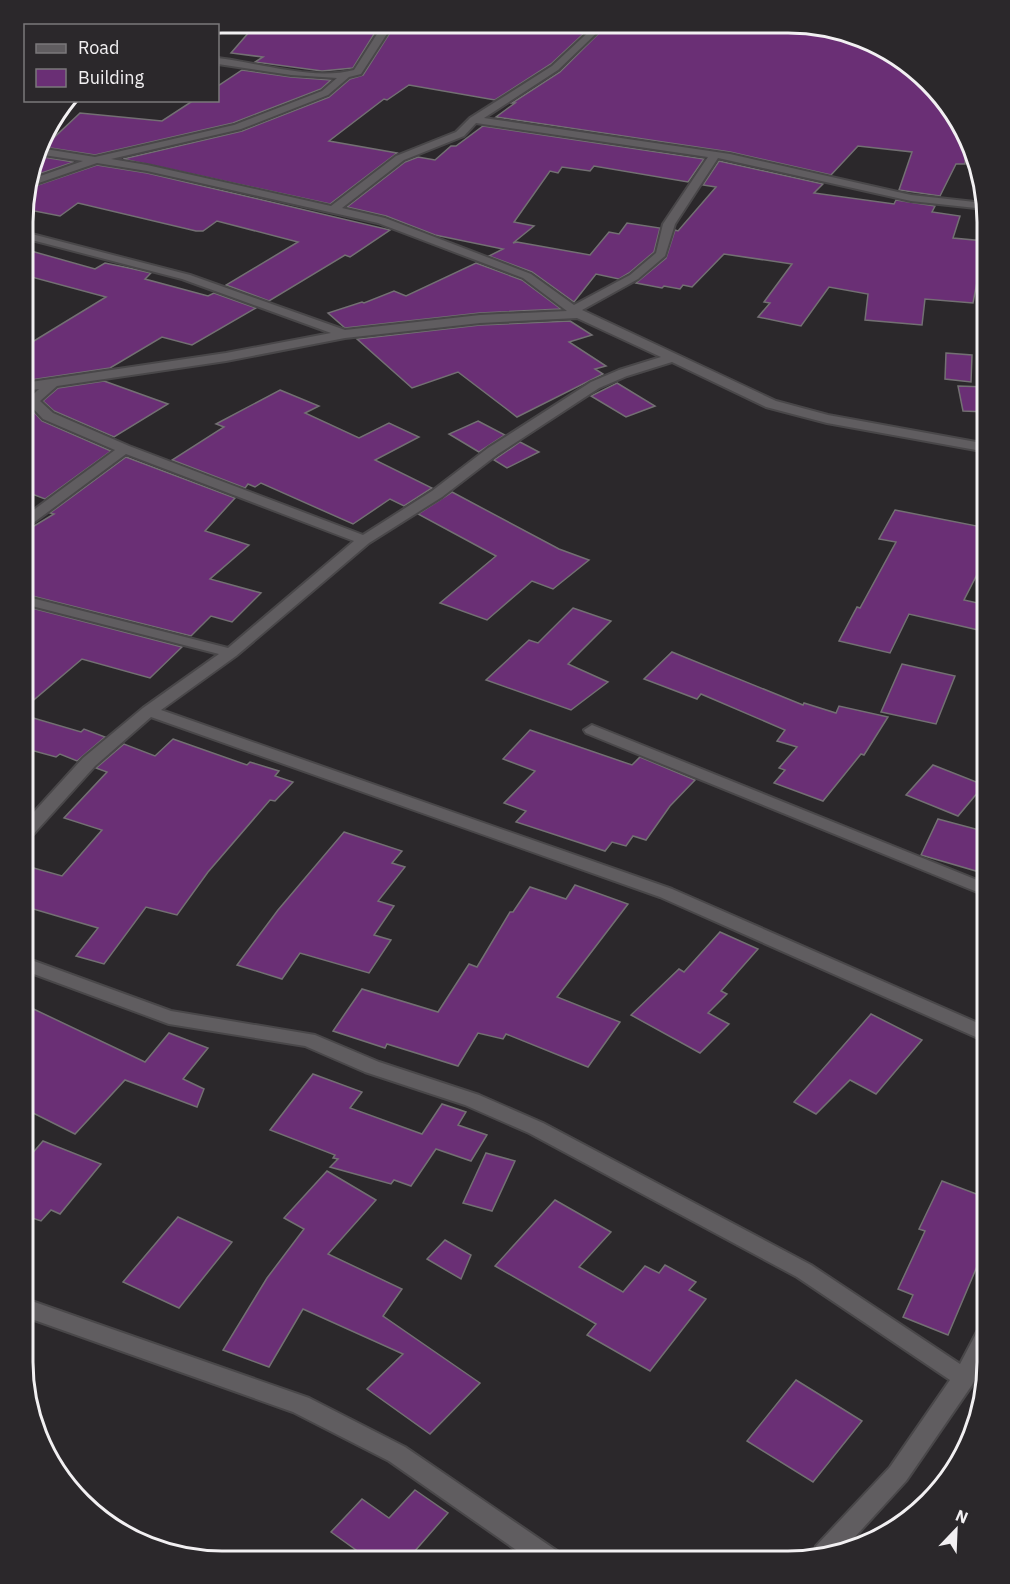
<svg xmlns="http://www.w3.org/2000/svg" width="1010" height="1584" viewBox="0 0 1010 1584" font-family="'IBM Plex Sans',sans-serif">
<rect width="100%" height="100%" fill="#2b282b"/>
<g fill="#6a2f75" stroke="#737073" stroke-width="1.5">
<path d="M257 23 298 27 302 23H381L353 68 322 71 255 62 263 57 231 53Z"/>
<path d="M396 23H517L570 31 571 24H594L551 64 495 100 409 85 387 100 384 99 329 141 397 153 330 204 123 159 242 131 329 97 350 79 363 75Z"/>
<path d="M608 24H768L838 34 910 64 966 138 965 164H956L940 196 899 190 912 152 858 146 831 175 730 152 496 117 515 103H512L560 72Z"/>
<path d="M242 70 291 77 331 80 321 89 233 123 95 155 44 147 80 113 162 121 194 100H218V86Z"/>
<path d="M483 126 704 159 688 182 594 166 590 171 562 167 558 173 550 171 514 222 534 226 513 243 517 242 590 255 609 232 619 234 627 223 660 228 654 252 629 273 619 279 596 274 574 302 532 272 489 256 503 249 435 235 386 216 347 207 405 162 418 157 435 160 451 146H456Z"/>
<path d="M36 156H37L74 162 30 177Z"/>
<path d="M719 161 823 184 814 193 894 204 896 200 935 206 932 212 960 216 953 238 985 241 973 303 925 299 922 325 865 320 868 294 829 287 801 326 758 317 770 303 764 302 792 264 724 254 692 287 683 285 680 289 664 286 662 288 636 283 666 258 675 230 678 231 716 187 703 185Z"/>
<path d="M97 165 147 173 390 230 350 257 345 255 269 301 226 285 298 242 217 221 203 231H196L78 203 60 216 24 209 26 189Z"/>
<path d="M24 249 95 269 105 263 129 268 151 273 145 279 208 296 214 293 256 308 192 345 162 337 110 368 24 381V347L106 297 24 275Z"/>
<path d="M476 263 522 280 561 309 480 313 345 328 328 313 362 302 364 303 394 291 406 296Z"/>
<path d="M570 321 592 335 569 342 606 366 595 369 603 374 517 417 458 372 412 388 357 339 480 325Z"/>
<path d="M946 353 972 355 971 382 945 379Z"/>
<path d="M104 381 168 404 114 437 54 411 43 401 58 388Z"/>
<path d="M617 383 655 406 626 417 591 396Z"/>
<path d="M958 386 987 387V412L963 411Z"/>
<path d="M280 390 319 406 305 413 359 438 389 423 419 437 375 460 432 488 404 506 390 499 353 524 261 483 255 487 248 484 245 488 172 460 224 427 216 424Z"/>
<path d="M24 401 42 421 111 451 45 499 24 491Z"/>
<path d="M478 421 505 435 479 452 449 434Z"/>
<path d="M520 442 539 452 507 468 494 460Z"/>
<path d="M126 457 235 498 205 531 249 545 210 579 261 593 232 622 211 616 191 636 24 594V532L54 514 50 513Z"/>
<path d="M452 492 559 549 589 560 553 589 532 581 487 620 440 603 496 556 418 514Z"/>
<path d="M895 510 987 528V555L964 600 987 605V632L909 614 890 653 839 641 857 607 860 608 896 542 879 539Z"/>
<path d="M24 606 182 647 150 678 82 659 23 709Z"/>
<path d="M573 608 611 621 568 664 608 682 571 710 486 680 529 640 538 643Z"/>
<path d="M672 652 803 705 804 703 836 713 839 706 888 717 864 755 861 754 823 801 774 783 785 770 779 768 797 747 777 741 785 730 701 694 697 699 644 679Z"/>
<path d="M902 664 955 676 936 724 881 712Z"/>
<path d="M23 715 81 732 84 729 105 737 77 761 60 754 56 757 23 748Z"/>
<path d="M530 730 632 765 640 757 695 780 670 806 646 840 633 836 626 846 612 842 605 851 516 822 526 811 504 803 535 771 503 759Z"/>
<path d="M173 739 247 765 250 762 279 771 275 776 293 782 275 801 270 800 208 872 177 915 146 907 104 964 76 956 98 928 23 906V865L62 876 102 830 64 818 107 772 96 768 124 744 155 756Z"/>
<path d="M933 765 984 785 958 816 906 795Z"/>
<path d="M938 819 987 832V846L976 871 921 855Z"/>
<path d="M344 832 402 851 392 863 405 867 378 901 394 906 374 935 391 940 369 973 300 953 282 979 237 965 278 910Z"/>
<path d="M575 885 628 904 557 997 620 1022 588 1067 506 1034 503 1039 478 1033 458 1066 387 1044 385 1048 333 1031 362 989 438 1012 469 964 477 967 510 912H513L530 887 566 899Z"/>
<path d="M720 932 758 949 721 991 727 994 708 1013 729 1024 700 1053 631 1015 679 969 684 972Z"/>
<path d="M23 1004 145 1062 169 1033 208 1048 183 1079 204 1089 197 1107 125 1080 75 1134 23 1108Z"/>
<path d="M871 1014 922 1040 876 1094 850 1080 816 1114 794 1102Z"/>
<path d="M313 1074 362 1092 350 1108 422 1134 442 1104 466 1112 458 1125 487 1135 471 1161 436 1149 411 1186 394 1180 391 1184 330 1167 338 1159 333 1158 335 1155 270 1130Z"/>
<path d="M43 1141 101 1164 60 1214 51 1210 41 1221 23 1215V1164Z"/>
<path d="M486 1153 515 1161 492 1211 463 1203Z"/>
<path d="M327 1171 376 1200 328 1254 402 1289 383 1316 480 1383 430 1434 367 1389 403 1354 303 1309 269 1367 223 1350 267 1278 304 1229 284 1218Z"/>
<path d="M942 1181 987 1198V1260L981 1257 948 1335 903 1317 913 1295 898 1289 925 1231 919 1229Z"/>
<path d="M555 1200 611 1232 579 1267 623 1292 645 1266 659 1273 665 1265 696 1282 689 1290 706 1299 650 1371 587 1335 596 1324 495 1266Z"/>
<path d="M178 1217 232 1242 179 1308 123 1282Z"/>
<path d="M445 1240 471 1255 461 1279 427 1259Z"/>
<path d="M796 1380 862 1421 813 1482 747 1441Z"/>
<path d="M415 1490 448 1513 407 1560H370L331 1532 362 1499 389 1518Z"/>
</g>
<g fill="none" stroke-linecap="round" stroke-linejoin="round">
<defs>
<g id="minor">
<path d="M384 23H394L361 74 349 77 328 95 241 129 111 159 147 165 331 206 396 156 456 132 470 118 552 66 597 24H606L558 70 484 118 730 154 911 195 984 203 985 209 911 201 718 158 675 224 665 256 638 279 582 310 776 401 828 415 987 444V452L827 423 766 407 672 362 627 376 599 388 498 454 442 497 369 543 236 656 161 710 672 889 987 1027V1042L660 897 151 717 95 766 29 839 23 840V824L83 758 143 708 219 654 24 604V596L228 648 354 541 126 454 29 526 24 527V517L115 450 43 419 26 401 39 389 24 391V383L226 353 331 333 182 279 24 238V232L190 275 345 330 480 315 567 311 523 278 378 223 147 171 97 163 27 187 29 180 83 161 37 154 39 148 95 157 234 125 322 91 337 78 291 75 218 64V58C259 63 314 81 354 70ZM476 123 708 157 663 224 656 253 630 275 574 305 531 274 385 218 342 208 404 160 464 136ZM577 318 661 357 619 370 591 382 488 448 432 491 363 535 129 446 53 413 40 401 57 386 226 361 345 338 480 323Z"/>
<path d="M809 24 820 26 816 28Z"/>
<path d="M592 725 987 884V896L586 733 584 730Z"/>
<path d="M23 957 171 1011 315 1035 379 1062 479 1095 543 1123 811 1265 960 1364 979 1328 987 1325V1355L972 1385 906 1481 842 1551 813 1557 816 1546 890 1467 950 1380 797 1277 529 1133 465 1105 365 1072 305 1046 169 1024 23 970Z"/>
<path d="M23 1298 309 1398 405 1447 560 1553 564 1561H532L389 1461 293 1412 23 1316Z"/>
</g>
</defs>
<use href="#minor" stroke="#494749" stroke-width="4"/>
<use href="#minor" fill="#605d60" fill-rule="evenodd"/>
</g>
<path d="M0 0H1010V1584H0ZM222 33H788A189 189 0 0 1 977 222V1362A189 189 0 0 1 788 1551H222A189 189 0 0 1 33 1362V222A189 189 0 0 1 222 33Z" fill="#2b282b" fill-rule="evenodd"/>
<path fill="none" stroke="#f2f0f2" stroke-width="3" d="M222 33H788A189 189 0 0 1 977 222V1362A189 189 0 0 1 788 1551H222A189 189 0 0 1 33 1362V222A189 189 0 0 1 222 33Z"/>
<rect x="24" y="24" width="195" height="78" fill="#2b282b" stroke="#7b787b" stroke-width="1.5"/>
<rect x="36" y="44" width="30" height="9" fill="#605d60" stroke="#7b787b" stroke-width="1.5"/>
<text x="78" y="54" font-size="18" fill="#f2f0f2">Road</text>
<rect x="36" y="69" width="30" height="18" fill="#6a2f75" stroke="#7b787b" stroke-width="1.5"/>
<text x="78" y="84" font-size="18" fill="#f2f0f2">Building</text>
<g transform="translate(956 1530) rotate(23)" stroke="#2b282b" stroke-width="4.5" paint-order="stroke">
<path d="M0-4.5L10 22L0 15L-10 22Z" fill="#f2f0f2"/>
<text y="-9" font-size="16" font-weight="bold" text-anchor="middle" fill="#f2f0f2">N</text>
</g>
</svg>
